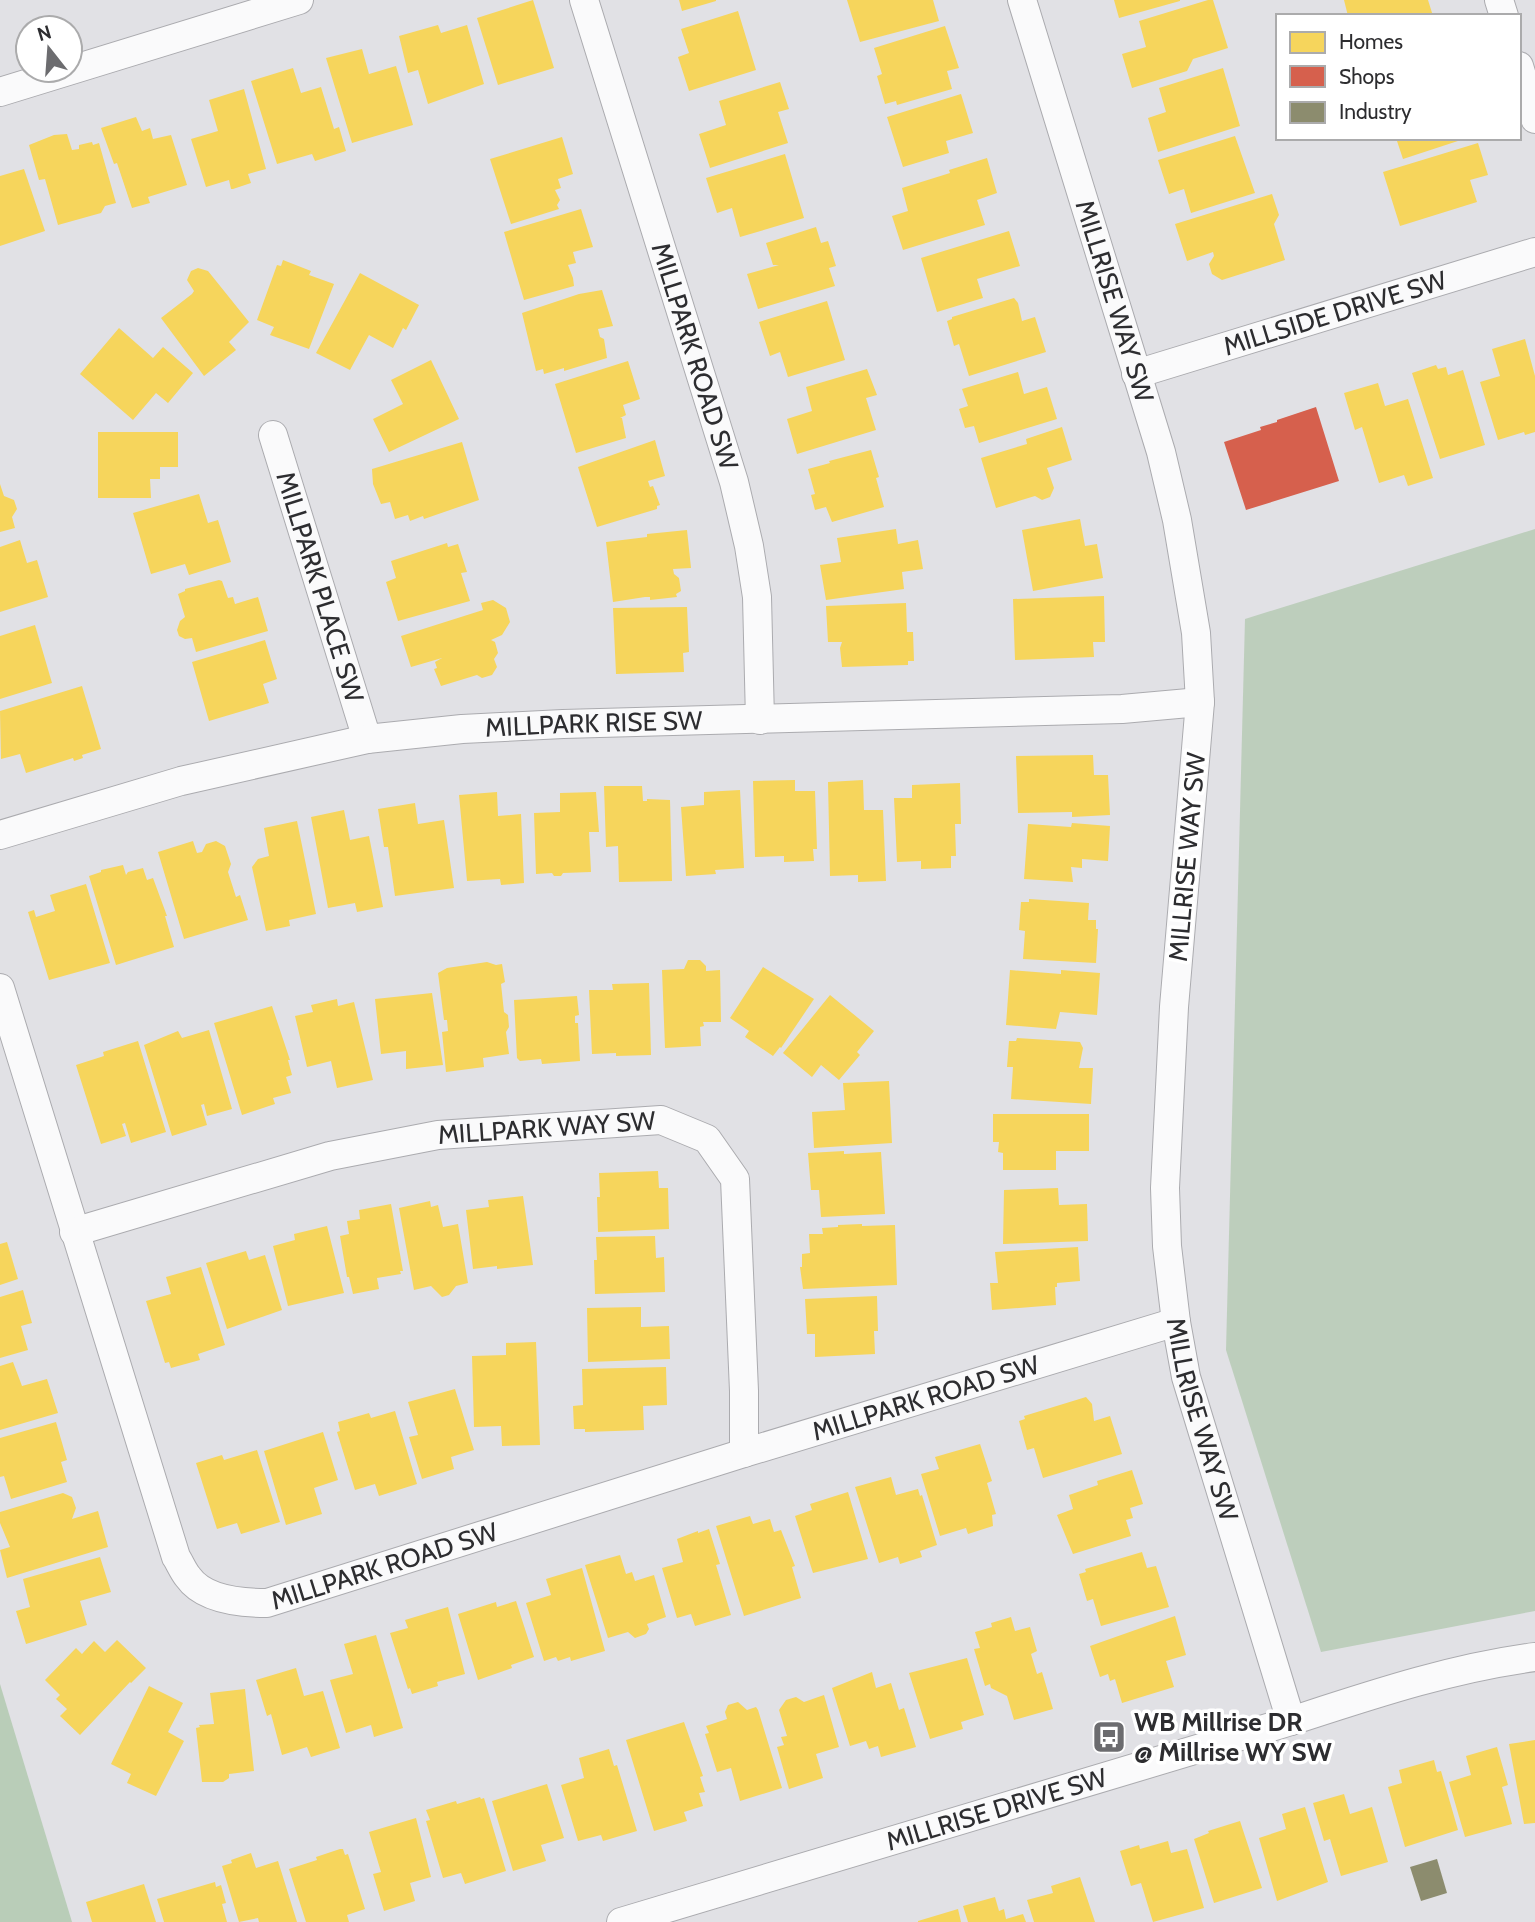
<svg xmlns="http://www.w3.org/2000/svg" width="1535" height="1922" viewBox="0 0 1535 1922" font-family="Cabin,sans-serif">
<rect width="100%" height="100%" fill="#e1e1e5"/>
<path fill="#bdcebc" d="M1535 529V1611L1321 1652 1226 1350 1245 619Z"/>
<path fill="#b9cdb8" d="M0 1684 72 1922H0Z"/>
<g fill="#f6d55c">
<path d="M533 0 554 68 498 85 477 18Z"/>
<path d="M679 0H716V1L682 11Z"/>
<path d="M847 0H933L939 21 860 42Z"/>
<path d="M1114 0H1180V1L1119 18Z"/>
<path d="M1208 0H1213L1228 48 1193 59 1187 71 1132 88 1122 54 1146 47 1139 21Z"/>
<path d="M1344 0H1428L1433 16H1348Z"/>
<path d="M738 11 756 70 689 91 678 57 689 53 681 29Z"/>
<path d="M438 25 441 33 467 25 484 84 428 104 418 70 408 73 399 36Z"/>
<path d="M945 26 959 68 947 71 952 89 897 105 896 101 885 104 877 76 882 74 874 48Z"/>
<path d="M362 49 369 74 396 66 413 125 352 143 326 58Z"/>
<path d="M293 68 301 93 321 87 334 129 339 127 346 151 315 161 312 154 277 164 251 81Z"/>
<path d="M1223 68 1240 126 1158 152 1148 118 1166 112 1159 88Z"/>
<path d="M780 82 789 109 778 112 788 143 710 168 699 134 726 125 719 101Z"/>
<path d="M244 89 266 169 248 174 251 183 233 189H231L229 180 206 187 191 139 218 131 209 100Z"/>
<path d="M961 94 973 133 946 141 949 153 903 167 887 117Z"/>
<path d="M136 117 142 131 150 128 153 139 171 135 187 185 148 197 150 203 132 208 117 163 114 164 101 128Z"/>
<path d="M67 134 72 150 79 149V145L92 142 93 145 99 143 116 203 105 206 101 213 58 225 45 179 39 180 29 145 54 135Z"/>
<path d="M1235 136 1255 193 1191 213 1184 189 1169 194 1158 160Z"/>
<path d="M562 137 573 174 558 179 561 188 555 190 560 200 557 205 559 209 511 224 490 159Z"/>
<path d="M1396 138H1464V139L1403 159Z"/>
<path d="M1478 143 1488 175 1470 180 1477 202 1400 226 1383 172Z"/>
<path d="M785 154 804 218 740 237 732 208 717 213 706 178Z"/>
<path d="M987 158 997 193 977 200 985 225 903 250 892 216 908 211 902 188 950 173 949 170Z"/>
<path d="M24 169 45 231 0 246V176Z"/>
<path d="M1272 194 1279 215 1274 224 1285 260 1222 280 1212 274 1209 264 1214 256 1213 252 1187 261 1175 224Z"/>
<path d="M581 209 593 247 573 252 576 263 568 265 573 278 574 286 524 300 504 232Z"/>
<path d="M816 227 821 243 828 241 836 266 829 268 835 286 758 309 747 274 779 265H773L766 243Z"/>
<path d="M1009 231 1020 266 977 279 983 298 937 312 921 258Z"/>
<path d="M283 260 311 271 309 275 334 284 309 349 270 335 274 327 257 320 277 265 281 266Z"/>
<path d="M198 268 208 271 249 322 229 342 236 350 204 376 161 318 192 294 194 291 187 280 191 271Z"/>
<path d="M360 273 419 305 406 330 403 328 393 348 369 335 350 370 316 353Z"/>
<path d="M602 290 613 326 598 329 600 337 604 339 607 358 564 371V368L544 374 543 369 536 371 522 313 579 294Z"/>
<path d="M1014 298 1018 303 1022 321 1035 317 1046 352 969 376 959 344 954 346 947 321 952 319V317Z"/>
<path d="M827 301 845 360 788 377 780 352 770 356 759 322Z"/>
<path d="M119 328 153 358 163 347 193 373 168 403 156 393 133 420 80 374Z"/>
<path d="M1525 339 1535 376V432L1525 435 1524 432 1498 440 1480 382 1500 376 1492 349Z"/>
<path d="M431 360 459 419 389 452 373 419 403 404 391 380Z"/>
<path d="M628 361 640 399 623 405 626 415 620 418H622L626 438 576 453 555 384Z"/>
<path d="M1436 365 1438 369 1446 367 1448 375 1463 370 1485 445 1440 459 1412 373Z"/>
<path d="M867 369 877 395 866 398 876 430 797 454 787 419 812 411 806 387Z"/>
<path d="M1018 372 1024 394 1047 387 1057 419 979 443 974 426 965 428 959 409 968 406 962 389Z"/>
<path d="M1378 383 1385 406 1408 399 1433 478 1408 486 1404 475 1379 483 1362 427 1355 430 1344 393Z"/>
<path d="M1062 427 1072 460 1047 468 1054 488 1050 497 1042 500 1035 496 996 508 981 458 1027 444 1026 439Z"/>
<path d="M98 432H178V467H160V479H150L151 498H98Z"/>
<path d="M655 440 665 476 648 481 650 487 653 486 660 505 657 506V509L597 527 578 467Z"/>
<path d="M462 442 479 500 424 519 423 516 410 521 408 515 395 519 390 502 381 504 373 484 372 469Z"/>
<path d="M871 450 879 477 876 478 884 507 832 522 826 507 815 510 811 495 815 494 808 469 830 463 829 461Z"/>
<path d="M0 484 4 496 14 500 17 509 12 517 15 528 0 532Z"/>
<path d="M199 494 208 523 218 520 231 562 189 575 185 564 151 574 133 513Z"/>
<path d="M1080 519 1085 546 1097 544 1103 578 1033 591 1022 530Z"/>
<path d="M896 529 898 544 918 540 923 569 902 572 904 589 826 600 820 565 841 562 837 538Z"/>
<path d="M687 530 691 568 673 569 674 574 679 578 681 591 676 594 677 597 650 600V597H645L613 602 606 542 647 537V534Z"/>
<path d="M20 540 27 563 37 560 48 597 0 612V547Z"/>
<path d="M447 543 448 547 458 544 467 572 461 573 470 601 398 621 386 582 396 578 391 561Z"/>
<path d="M219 580 222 581 228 598 233 597 235 604 258 597 268 631 196 652 192 638 185 639 179 636 177 630 180 621 185 617 178 594 185 591V589Z"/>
<path d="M1104 596 1105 642H1093L1094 657 1015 660 1013 599Z"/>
<path d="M493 600 506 608 510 622 502 635 491 640 495 642 498 653 494 659 497 667 492 675 482 678 477 675 441 686 434 669 437 668 435 662 442 658 411 667 401 636 483 610 481 603Z"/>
<path d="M906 603 907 632H913L914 661H908V665L842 667 840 648 842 642H828L826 606Z"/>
<path d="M687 607 689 652 683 653 684 672 616 674 613 608Z"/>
<path d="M35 625 52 683 0 699V636Z"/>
<path d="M265 640 277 679 263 684 269 703 209 721 192 662Z"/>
<path d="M82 686 101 749 82 755 83 758 74 761 73 758 26 773 20 754 1 759 0 711Z"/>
<path d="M1093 755 1094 775H1108L1110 815 1072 817V812L1018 813 1016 756Z"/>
<path d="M795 780V791H815L817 849H813L814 861 784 862V856L755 857 753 781Z"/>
<path d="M863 780 864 810H883L886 881 858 882V875L830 876 828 782Z"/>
<path d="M960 783 961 824H955L956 856H951V868L921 869V861L897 862 894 798H912V785Z"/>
<path d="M604 786H642L643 801H647V799L670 800 672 881 619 882 618 846 606 847Z"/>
<path d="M740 790 744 868 715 870 716 874 686 876 681 807 704 805V792Z"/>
<path d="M497 792 498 816 521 814 524 883 501 885 500 879 467 881 459 795Z"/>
<path d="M596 792 599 832H589L591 872 563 873 561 876H554L552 873 536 874 534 813 560 812V793Z"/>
<path d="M415 803 418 824 444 820 454 888 395 896 388 847H384L378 809Z"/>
<path d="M344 810 350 840 369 836 383 907 357 912 355 903 328 908 311 817Z"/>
<path d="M297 821 316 914 289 920 290 926 266 931 252 867 258 859 269 856 264 828Z"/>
<path d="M1072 823 1110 826 1108 861 1082 859V868L1071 867 1073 882 1024 879 1028 824 1071 827Z"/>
<path d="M193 841 197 853 202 852 206 844 216 841 225 846 231 864 228 872 236 897 240 895 248 920 184 939 158 852Z"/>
<path d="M123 865 126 875 128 872 143 868 147 880 153 878 167 916H165L174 947 116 965 89 876 101 872V870Z"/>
<path d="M86 884 110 963 49 980 28 912 34 910 36 917 55 911 50 895Z"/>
<path d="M1029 899 1089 903 1088 920H1096V929H1098L1096 963 1023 959 1025 931 1019 930 1021 902H1029Z"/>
<path d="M688 960H700L706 966V971L720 970 721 1022H703L704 1026 700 1027 701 1046 665 1048 662 970 684 969Z"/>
<path d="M487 962 496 965 502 964 505 982 501 984 504 1012 508 1015 509 1027 506 1032 509 1054 483 1058 484 1067 446 1072 442 1032 448 1031 447 1020H444L438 973 447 968Z"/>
<path d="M763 967 814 999 781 1048 780 1047 773 1056 745 1037 749 1031 730 1018Z"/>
<path d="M1010 970 1061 974V970L1100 973 1097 1015 1060 1012 1056 1029 1006 1025Z"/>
<path d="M649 983 651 1055 616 1056V1053L592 1054 589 990H613L612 984Z"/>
<path d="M432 993 443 1065 406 1069V1051L381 1054 375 999Z"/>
<path d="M830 995 874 1031 857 1052 860 1055 839 1080 821 1065 812 1077 783 1053Z"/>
<path d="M577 996 579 1015 575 1016V1023H578L580 1061 542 1064 541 1059 520 1061 517 1058 514 1000Z"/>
<path d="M337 999 338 1006 354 1002 373 1080 337 1088 331 1061 307 1067 295 1016 313 1012 311 1005Z"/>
<path d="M272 1006 290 1060H288L292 1075 286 1077 291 1093 273 1098 275 1104 242 1115 214 1023Z"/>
<path d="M209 1030 232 1109 207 1116 204 1104 201 1105 207 1125 172 1136 144 1045 178 1031 182 1038Z"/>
<path d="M1017 1038 1080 1042 1083 1048 1079 1068H1093L1091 1104 1011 1099 1013 1067H1007L1009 1041H1016Z"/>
<path d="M138 1041 166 1132 131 1143 125 1123 122 1124 126 1136 101 1144 76 1065 104 1056 103 1052Z"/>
<path d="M889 1081 892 1143 814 1148 812 1112 845 1110 843 1083Z"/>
<path d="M993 1114H1089V1151H1056V1170H1003V1153L998 1152 999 1142H993Z"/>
<path d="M844 1151V1154L881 1152 885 1214 821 1217 819 1190H811L808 1153Z"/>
<path d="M658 1171 659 1188H668L669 1229 598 1232 597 1197H600L599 1173Z"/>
<path d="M1058 1188 1059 1205 1087 1204 1088 1241 1003 1244 1004 1190Z"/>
<path d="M523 1196 533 1265 497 1269V1266L473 1269 466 1210 489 1207 488 1200Z"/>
<path d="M430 1201 431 1207 438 1205 443 1227 458 1224 468 1283 456 1286 449 1295 442 1297 431 1286 414 1290 399 1208Z"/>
<path d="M391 1204 403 1271H400L401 1274 377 1278 379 1289 353 1294 349 1277H347L340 1236 349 1234 347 1221 360 1219 359 1210Z"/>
<path d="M862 1224V1226L895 1225 897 1285 803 1289 800 1267H802V1254L810 1253 809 1234H823L822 1228 838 1227V1225Z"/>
<path d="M327 1226 344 1293 288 1306 273 1246 295 1240 294 1234Z"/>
<path d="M655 1236 656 1258 664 1257 665 1292 595 1294 594 1260H597L596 1237Z"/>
<path d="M7 1242 18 1279 0 1285V1244Z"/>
<path d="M1078 1247 1080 1281 1057 1283V1287H1055L1056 1305 992 1310 990 1283H998L995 1252Z"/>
<path d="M246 1251 249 1260 265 1255 282 1310 227 1329 206 1263Z"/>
<path d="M201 1267 225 1345 198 1354 200 1360 171 1368 169 1362 165 1363 146 1301 171 1294 166 1277Z"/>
<path d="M23 1290 32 1323 21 1326 28 1350 0 1358V1297Z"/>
<path d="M877 1296 878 1331H874L875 1354 815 1357V1334H807L805 1299Z"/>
<path d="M641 1307V1327L669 1326 670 1359 588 1362 587 1308Z"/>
<path d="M536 1342 540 1445 502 1446 501 1426 474 1427 472 1356 506 1355V1343Z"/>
<path d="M13 1362 22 1386 47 1379 58 1413 0 1430V1366Z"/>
<path d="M666 1367 667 1405 643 1406 644 1430 585 1432V1429H574L573 1406 583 1405 582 1369Z"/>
<path d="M455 1389 474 1450 451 1457 454 1469 422 1479 409 1437 418 1435 408 1402Z"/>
<path d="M1086 1397 1092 1404 1094 1421 1110 1416 1122 1454 1043 1478 1034 1448 1027 1450 1019 1421 1025 1419 1024 1416Z"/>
<path d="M395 1411 417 1484 379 1496 375 1484 355 1490 337 1432 340 1431 338 1422 369 1413 371 1418Z"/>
<path d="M56 1422 67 1460 61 1462 67 1482 11 1499 4 1476 0 1477V1438Z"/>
<path d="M323 1432 338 1480 314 1488 322 1514 286 1525 264 1451Z"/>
<path d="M980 1444 992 1481 987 1483 996 1514 992 1515 993 1526 968 1534 966 1528 940 1536 921 1474 939 1469 935 1457Z"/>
<path d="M257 1450 280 1522 241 1534 237 1523 217 1529 196 1463 222 1455 224 1460Z"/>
<path d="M1132 1470 1143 1504 1130 1508 1133 1518 1126 1520 1131 1536 1073 1554 1057 1515 1073 1509 1069 1495 1098 1485 1097 1481Z"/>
<path d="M891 1477 896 1495 918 1489 920 1496 922 1495 937 1545 920 1551 922 1557 900 1564 898 1557 879 1563 855 1487Z"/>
<path d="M848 1492 868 1559 813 1573 795 1516 812 1510 810 1504Z"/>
<path d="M63 1493 72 1497 76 1508 72 1519 98 1511 108 1547 7 1578 0 1550 10 1547 0 1523V1512Z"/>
<path d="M750 1516 753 1524 770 1519 774 1532 781 1530 795 1566 792 1567 801 1598 744 1616 716 1526Z"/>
<path d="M709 1529 720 1564 716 1565 731 1615 695 1626 691 1614 677 1618 662 1568 683 1562 677 1539 698 1531V1533Z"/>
<path d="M1142 1552 1147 1568 1156 1566 1169 1607 1101 1626 1093 1599 1087 1601 1079 1574 1086 1572 1085 1569Z"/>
<path d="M620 1555 626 1574 632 1572 635 1581 654 1575 666 1617 647 1624 649 1629 646 1634 635 1638 628 1632 608 1638 585 1565Z"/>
<path d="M100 1557 111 1592 80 1601 87 1625 26 1644 16 1611 30 1607 23 1579Z"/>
<path d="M582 1568 605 1651 571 1661 570 1657 558 1661 556 1657 544 1661 526 1603 551 1595 546 1579Z"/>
<path d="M516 1601 534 1657 511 1665 512 1668 478 1680 458 1614 496 1602 497 1607Z"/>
<path d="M448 1607 465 1674 437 1682 438 1686 412 1694 410 1688 408 1689 390 1633 408 1628 405 1620Z"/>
<path d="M1175 1616 1186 1655 1166 1661 1174 1687 1122 1703 1115 1679 1110 1681 1108 1674 1100 1677 1090 1646Z"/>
<path d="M1011 1617 1015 1631 1030 1627 1037 1651 1031 1654 1037 1674 1042 1672 1053 1709 1014 1720 1007 1696 991 1688 990 1684 985 1686 974 1649 980 1648 975 1632 992 1627 991 1623Z"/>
<path d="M376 1635 403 1728 374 1737 371 1725 346 1733 330 1680 353 1674 344 1644Z"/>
<path d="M117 1640 146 1668 131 1683 130 1682 80 1735 60 1716 67 1709 56 1699 60 1695 45 1680 76 1648 82 1654 94 1641 105 1652Z"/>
<path d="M967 1658 984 1715 961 1722 963 1729 930 1739 909 1673Z"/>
<path d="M296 1668 304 1696 323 1691 340 1748 311 1757 307 1747 282 1755 271 1714 267 1716 256 1680Z"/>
<path d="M872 1672 876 1688 891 1683 899 1710 904 1708 916 1747 881 1757 878 1746 869 1749 866 1741 850 1746 832 1688Z"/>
<path d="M149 1686 183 1703 168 1732 184 1741 156 1796 127 1783 131 1774 111 1764Z"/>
<path d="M245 1689 254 1771 229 1774V1778L223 1782H202L196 1728 200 1727 199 1725 214 1724 210 1693Z"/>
<path d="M824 1695 839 1747 816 1754 823 1778 789 1789 777 1747 784 1745 781 1737 787 1736 779 1710 786 1700 796 1697 804 1702Z"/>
<path d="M738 1702 747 1710 756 1707 758 1710 782 1788 740 1801 731 1768 717 1772 705 1734 709 1733 706 1726 727 1719 725 1712 728 1705Z"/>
<path d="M684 1722 703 1776 700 1777 705 1792 699 1793 703 1806 684 1812 687 1821 654 1831 626 1740Z"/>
<path d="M1535 1740V1823L1524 1824 1509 1744Z"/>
<path d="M1497 1747 1508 1785 1502 1787 1512 1824 1465 1837 1449 1782 1471 1775 1466 1756Z"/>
<path d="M609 1749 614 1766 617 1765 637 1831 603 1841 601 1835 578 1841 561 1785 584 1778 579 1758Z"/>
<path d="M1434 1760 1437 1772 1441 1771 1458 1830 1405 1847 1388 1787 1402 1783 1399 1770Z"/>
<path d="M547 1784 564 1838 541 1845 546 1861 513 1871 492 1801Z"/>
<path d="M1344 1794 1350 1814 1372 1807 1388 1862 1341 1876 1330 1839 1324 1841 1313 1803Z"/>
<path d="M480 1797 481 1799 484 1798 506 1871 465 1884 461 1873 443 1878 426 1821 430 1820 426 1810 456 1801 457 1804Z"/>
<path d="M1305 1807 1328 1882 1277 1901 1259 1838 1286 1829 1282 1814Z"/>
<path d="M416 1818 431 1877 410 1883 415 1901 384 1911 373 1874 381 1872 369 1832Z"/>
<path d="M1240 1821 1262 1888 1214 1903 1194 1839 1209 1833 1208 1831Z"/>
<path d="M1168 1841 1171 1853 1187 1849 1204 1908 1153 1922 1141 1883 1131 1886 1120 1851 1139 1845 1140 1849Z"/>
<path d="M340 1849H343L345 1855 348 1854 365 1909 347 1915 349 1922H306L289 1869 317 1860 316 1857Z"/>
<path d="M251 1853 256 1868 278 1861 297 1922H259L258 1918 239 1922 222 1866 232 1863 231 1860Z"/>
<path d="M1080 1877 1095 1922H1034L1027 1900 1053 1893 1051 1886Z"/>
<path d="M215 1882 216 1887 221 1885 226 1903 222 1904 227 1922H164L157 1899Z"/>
<path d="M144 1884 156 1922H92L86 1902Z"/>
<path d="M995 1897 999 1911 1004 1909 1006 1919 1023 1914 1026 1922H968L963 1906Z"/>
<path d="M958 1909 961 1922H918V1921Z"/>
</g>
<path fill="#d6604d" d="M1316 407 1339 481 1246 510 1224 442 1261 430 1260 427 1277 422V420Z"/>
<path fill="#8c8c6e" d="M1437 1859 1447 1893 1421 1901 1410 1867Z"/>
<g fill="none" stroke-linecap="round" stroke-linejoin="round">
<defs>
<g id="street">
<path id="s1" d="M584 0 734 482 749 546 757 597 760 720"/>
<path id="s2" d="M1022 0 1161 452 1177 520 1196 633 1200 702 1174 1007 1165 1188 1167 1246 1176 1322 1186 1377 1291 1721"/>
<path d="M1499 0 1504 16"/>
<path d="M1519 66 1535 119"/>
<path d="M0 92 299 0"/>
<path id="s3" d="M1136 374 1535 252"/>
<path id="s4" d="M273 435 367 739"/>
<path id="s5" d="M0 835 181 781 367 739 462 729 563 724 1122 709 1200 702"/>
<path id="s6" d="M0 988 176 1557C180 1563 183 1571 188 1577 204 1600 242 1603 267 1603L744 1453 1176 1322"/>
<path id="s7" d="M74 1232 330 1156 438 1135 661 1120 707 1139 735 1179 744 1391V1453"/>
<path id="s8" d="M621 1922 1291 1721C1371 1695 1451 1668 1535 1657"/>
</g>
</defs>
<use href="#street" stroke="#ababaf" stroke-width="30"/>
<use href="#street" stroke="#fafafb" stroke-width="28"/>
</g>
<defs>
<symbol id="bus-square" viewBox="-11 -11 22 22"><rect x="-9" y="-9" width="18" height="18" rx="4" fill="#6c6c6f" stroke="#fff"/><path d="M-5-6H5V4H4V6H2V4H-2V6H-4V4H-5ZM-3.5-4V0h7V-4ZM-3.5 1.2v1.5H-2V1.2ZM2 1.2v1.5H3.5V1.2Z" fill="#fff"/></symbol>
</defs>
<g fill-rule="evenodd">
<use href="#bus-square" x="1090" y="1718" width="38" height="38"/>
</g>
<g text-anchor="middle" stroke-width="7" stroke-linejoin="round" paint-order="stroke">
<g font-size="26" fill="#2d2d30" stroke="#fff">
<text dy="9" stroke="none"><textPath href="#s2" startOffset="315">MILLRISE WAY SW</textPath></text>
<text dy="9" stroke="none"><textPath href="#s3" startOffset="208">MILLSIDE DRIVE SW</textPath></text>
<text dy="9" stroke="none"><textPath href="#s1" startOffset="373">MILLPARK ROAD SW</textPath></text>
<text dy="9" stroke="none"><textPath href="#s4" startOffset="159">MILLPARK PLACE SW</textPath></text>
<text dy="9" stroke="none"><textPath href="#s5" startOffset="607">MILLPARK RISE SW</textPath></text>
<text transform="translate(1187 857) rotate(-85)" y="9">MILLRISE WAY SW</text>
<text dy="9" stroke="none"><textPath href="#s7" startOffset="486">MILLPARK WAY SW</textPath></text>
<text dy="9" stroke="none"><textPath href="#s6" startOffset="1395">MILLPARK ROAD SW</textPath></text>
<text dy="9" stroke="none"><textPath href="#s2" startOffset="1449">MILLRISE WAY SW</textPath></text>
<text dy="9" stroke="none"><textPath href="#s6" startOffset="828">MILLPARK ROAD SW</textPath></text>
<text dy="9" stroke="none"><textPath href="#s8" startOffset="392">MILLRISE DRIVE SW</textPath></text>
</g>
<g font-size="26" font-weight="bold" fill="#2d2d30" stroke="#fff" text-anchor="start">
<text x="1134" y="1731">WB Millrise DR<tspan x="1134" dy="30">@ Millrise WY SW</tspan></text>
</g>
</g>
<rect x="1276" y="14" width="245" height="126" fill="#ffffff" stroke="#ababac" stroke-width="2"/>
<rect x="1290" y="32" width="35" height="21" fill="#f6d55c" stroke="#ababac" stroke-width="2"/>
<text x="1339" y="49" font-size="21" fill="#2d2d30">Homes</text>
<rect x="1290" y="66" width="35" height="21" fill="#d6604d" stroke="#ababac" stroke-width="2"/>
<text x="1339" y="84" font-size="21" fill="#2d2d30">Shops</text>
<rect x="1290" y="102" width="35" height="21" fill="#8c8c6e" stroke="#ababac" stroke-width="2"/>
<text x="1339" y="119" font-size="21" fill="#2d2d30">Industry</text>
<g transform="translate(49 49) rotate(343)"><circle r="33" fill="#ffffff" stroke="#ababac" stroke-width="2"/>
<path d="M0-5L12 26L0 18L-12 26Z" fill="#6c6c6f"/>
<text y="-10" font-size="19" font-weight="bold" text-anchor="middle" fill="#2d2d30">N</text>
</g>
</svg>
